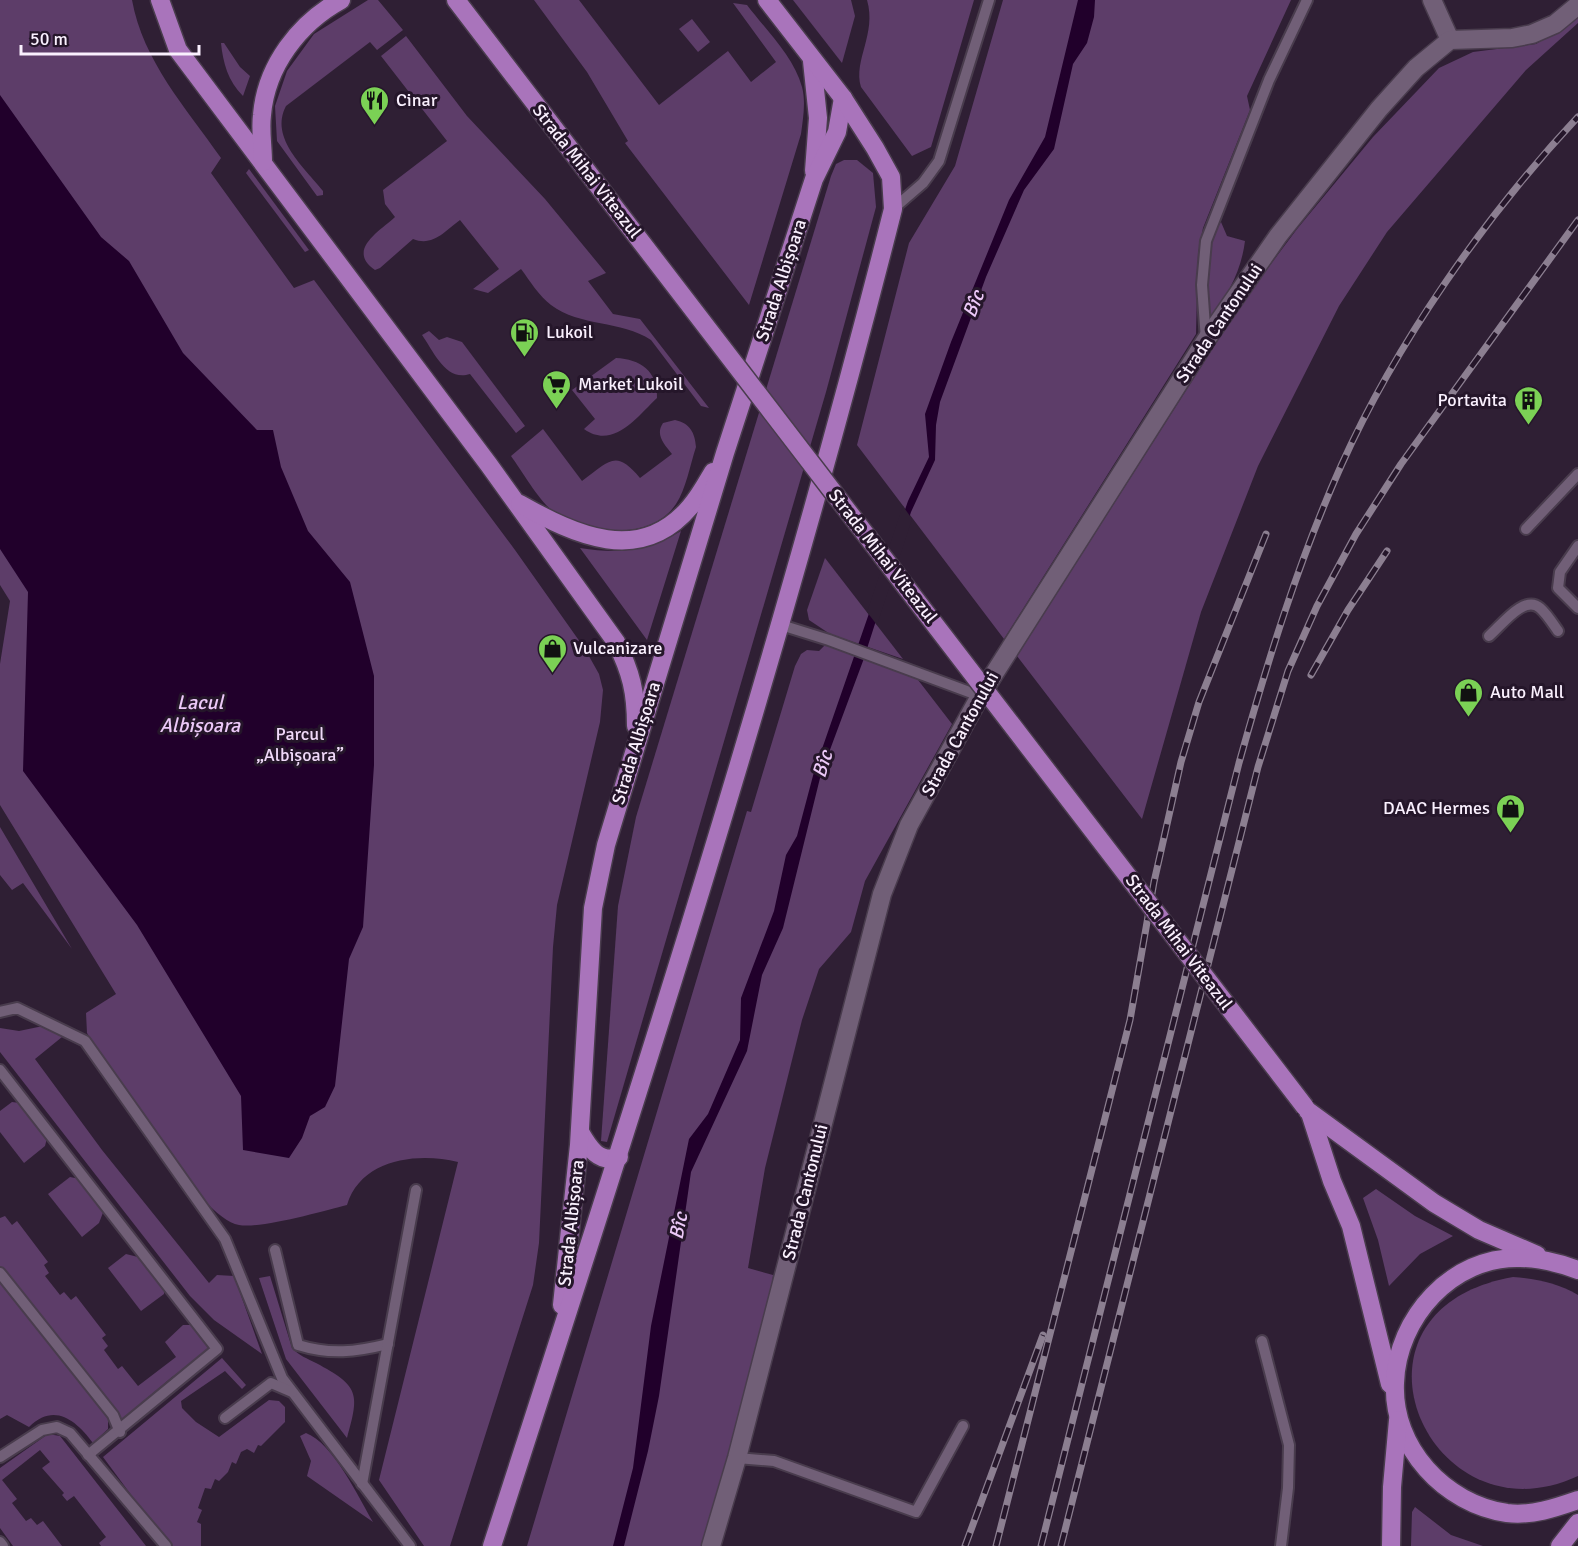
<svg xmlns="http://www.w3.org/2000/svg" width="1578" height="1546" viewBox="0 0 1578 1546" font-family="Signika,sans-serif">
<rect width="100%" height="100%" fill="#2f1f34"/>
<g fill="#5d3d69">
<path d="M0 0H132C143 61 186 108 221 158L211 173 294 288 314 280 515 550 585 649 599 674 603 690 600 722 557 905 553 947 539 1243 533 1285 450 1546H424L379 1480 458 1162C417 1152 361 1159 347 1205 323 1211 261 1229 239 1225 199 1219 112 1071 87 1033L86 1013 116 994 0 805V664L10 601 0 585Z"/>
<path d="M368 0H378L403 30 377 50 370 42 286 106C269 138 305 168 323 191V195L317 196 277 141 275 106 287 71 314 34Z"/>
<path d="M534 0H579L659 105 728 51 751 82 776 62 733 3 747 5C766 30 794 57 802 87 806 102 803 119 801 134L749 305 625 143 628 141 587 72Z"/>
<path d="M793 0H851L855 16 842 63Z"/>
<path d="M867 0H974L931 147 912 156 861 87C853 60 877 34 867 0Z"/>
<path d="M1003 0H1291L1247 96 1250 110 1203 228 1198 253 1196 334 1004 639 857 445 909 243 955 166Z"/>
<path d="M1578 17V23L1526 70 1387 232 1339 306 1258 466 1201 612 1142 819 1017 656 1241 304 1297 229 1373 137 1439 68 1473 52 1536 44Z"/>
<path d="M692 19 710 42 698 52 679 29Z"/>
<path d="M406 36 467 116 545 199 606 273 588 281 613 314 640 319 709 408 701 406 651 340C621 320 580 327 551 305 539 296 530 281 521 269L488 293 473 289 499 269 460 220C445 231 433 247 413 239L380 268 375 270C346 250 380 231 395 217L385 204 383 190 447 141 381 56Z"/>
<path d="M221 43H224L240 67 250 76 243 96C228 81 223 63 221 43Z"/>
<path d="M844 160H857L873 173 876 207 826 392 607 1142 601 1141 618 906 636 817 831 176 836 164Z"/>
<path d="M249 169 309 250 305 252 246 173Z"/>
<path d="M1221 222 1227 236 1245 241C1241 272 1228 294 1210 320L1208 319C1207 286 1201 250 1221 222Z"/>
<path d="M429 331 439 340 447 337 462 342 525 426 516 433 470 374C446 382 434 352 422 335Z"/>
<path d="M616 358C640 359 658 371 657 398 637 417 613 450 584 429L595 419 572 390Z"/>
<path d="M675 420C690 423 695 433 696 447 690 465 686 489 676 504 650 543 586 533 553 511 539 501 522 471 511 456L543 429 582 481C609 462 615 448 640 478L672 454C664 444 655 435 663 423Z"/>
<path d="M681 531 647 640 580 548C619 554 646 552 681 531Z"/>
<path d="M825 558 903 659 830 634 809 620 807 610Z"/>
<path d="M826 644 915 676 952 724 865 881 851 932 819 969 802 1020 765 1168 748 1268 773 1275 772 1287 723 1482 702 1546H527L747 811 751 812 795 666 801 654 807 650 819 651Z"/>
<path d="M0 827 72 949 23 883 12 890 0 875Z"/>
<path d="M43 1026 62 1034V1037L35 1059 102 1150 209 1283 217 1275 234 1276 262 1354 214 1320 190 1296 0 1052V1028L19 1031Z"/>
<path d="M12 1102 20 1103 47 1138 45 1146 24 1163 0 1132V1111Z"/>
<path d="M70 1177 80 1179 104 1210 99 1223 82 1237 48 1194Z"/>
<path d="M1376 1189 1415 1216 1453 1236 1420 1254 1389 1286 1378 1240 1363 1198Z"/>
<path d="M5 1216 12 1225 17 1221 48 1262 44 1265 49 1273 45 1276 60 1295 64 1292 71 1300 76 1296 106 1335 102 1338 108 1346 104 1350 118 1369 122 1366 138 1386 176 1357 165 1342 183 1325H192L209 1346 205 1355 172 1377 120 1421 117 1412 0 1266V1218Z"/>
<path d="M126 1254 142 1258 164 1287V1294L141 1311 108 1268Z"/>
<path d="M270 1276 292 1348C298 1355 308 1359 316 1363 359 1386 360 1393 347 1438L286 1359 259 1278Z"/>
<path d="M1513 1277C1537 1279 1557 1283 1578 1295V1476C1428 1546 1326 1310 1513 1277Z"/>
<path d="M0 1282 108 1416V1429L93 1443C76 1420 54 1402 29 1427L7 1415 0 1419Z"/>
<path d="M222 1358 246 1385 242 1389 225 1371 181 1401 182 1408 196 1422 219 1437 269 1400 279 1401 285 1407V1422L261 1446 258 1445 254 1453 247 1449 241 1452 236 1464 232 1462 228 1472 219 1481 215 1479 211 1489 205 1488 198 1508 202 1510 197 1522 201 1524V1546H169L103 1457Z"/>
<path d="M306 1433C333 1443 359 1498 373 1522L307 1476 311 1461 300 1436Z"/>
<path d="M48 1434 60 1436 146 1546H101L99 1543 106 1537 74 1496 67 1501 62 1495 64 1493 42 1468 50 1462 40 1450 2 1480 17 1499 12 1503 26 1521 31 1518 37 1525 43 1521 62 1546H13L0 1528V1468Z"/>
<path d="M1415 1507 1451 1535 1483 1546H1411L1412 1512Z"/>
</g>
<g fill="#21002b">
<path d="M1078 0H1095L1094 17 1087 43 1073 64 1054 149 1024 190 986 277 940 402 936 425 935 460 911 512 863 661 821 774 783 928 762 975 747 1051 691 1172 659 1396 648 1451 624 1546H613L633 1468 651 1326 689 1139 708 1114 740 1040 741 998 774 911 786 855 797 836 814 772 908 501 929 457 925 414 951 342 1009 200 1045 137Z"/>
<path d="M0 95 101 237 129 261 183 353 257 430H273L281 467 308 531 350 582 374 676V765L363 927 349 959 335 1086 325 1107 310 1116 302 1138 289 1158 243 1150 241 1096 137 925 23 771 28 592 0 549Z"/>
</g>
<path fill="#2f1f34" d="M903 506 912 519 877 625 867 612Z"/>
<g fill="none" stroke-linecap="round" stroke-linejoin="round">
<defs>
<g id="service">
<path d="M893 209 923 183 939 161 989 0"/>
<path d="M1206 340 1202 285 1206 241 1269 80 1307 0"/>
<path d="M1526 529 1578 474"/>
<path d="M1578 546 1560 572 1558 588 1578 608"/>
<path d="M781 625 829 640 980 696"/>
<path d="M1489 636C1501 626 1524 594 1540 608 1547 614 1553 624 1558 631"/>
<path d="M0 1012 17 1008 85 1041 225 1239 282 1378 410 1546"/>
<path d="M0 1070 217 1349 88 1455"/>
<path d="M275 1250 298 1345C330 1355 356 1352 388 1344"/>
<path d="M0 1273 113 1415 120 1432"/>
<path d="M1262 1341 1289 1445 1288 1488 1281 1546"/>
<path d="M225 1418 271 1383 292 1392"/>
<path d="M0 1457 42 1430 57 1427 70 1433 166 1546"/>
<path d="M737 1458 774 1461 916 1512 963 1426"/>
<path d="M362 1484 416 1190"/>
<path d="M0 1542 3 1546"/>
</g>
<g id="minor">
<path d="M1432 0 1450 40"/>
<path d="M711 1546 737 1458 882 894 909 825 980 696 1206 340 1278 236 1379 109 1416 68 1450 40 1512 38 1532 34 1555 24 1578 5"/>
</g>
<g id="primary">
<path d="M160 0 178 50 489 465 616 642C631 672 636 692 636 726"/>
<path d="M456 0 586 170"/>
<path d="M812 61 818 118 814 171"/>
<path d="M263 162C263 147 260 130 262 115 266 66 299 23 341 0"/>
<path d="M520 504C575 535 640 566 690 507 699 497 706 484 713 472"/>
<path d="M1308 1111 1434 1203 1479 1230 1537 1255"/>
<path d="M1310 1113 1332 1181 1351 1226 1390 1384"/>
<path d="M580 1132C589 1148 599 1164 619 1157"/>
<path d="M1578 1270C1559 1263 1541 1258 1520 1258 1452 1256 1397 1318 1395 1383 1392 1448 1445 1504 1507 1513 1532 1516 1555 1508 1578 1500"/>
<path d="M562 1305 579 1145 593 908 606 845 725 453 814 179 837 132 843 98"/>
<path d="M492 1546C636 1103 779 660 893 209L891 177 875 148 843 98 767 0"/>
<path d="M1391 1546 1392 1487 1398 1420"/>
<path d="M1560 1546 1578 1523"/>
</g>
</defs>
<use href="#service" stroke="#493c4d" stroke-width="14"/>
<use href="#minor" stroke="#493c4d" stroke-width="21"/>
<use href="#primary" stroke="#493c4d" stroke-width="21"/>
<use href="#service" stroke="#715f77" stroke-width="10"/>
<use href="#minor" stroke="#715f77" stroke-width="18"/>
<use href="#primary" stroke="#a974bb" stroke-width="18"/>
<defs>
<g id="rail">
<path d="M1311 675 1348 610 1387 551"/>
<path d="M965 1546 1043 1335"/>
<path d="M996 1546 1130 1020 1154 882 1181 762 1199 702 1266 534"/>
<path d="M1041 1546 1239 763C1267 663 1298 562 1341 466 1396 343 1486 215 1578 117"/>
<path d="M1061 1546 1258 767 1288 671 1317 606 1356 534 1401 464 1578 220"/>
</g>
</defs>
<use href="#rail" stroke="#8c7f91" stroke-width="7"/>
<use href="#rail" stroke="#25162a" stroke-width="4.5" stroke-dasharray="14" stroke-linecap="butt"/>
<defs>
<path id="primary-bridge" d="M586 170 1305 1107"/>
</defs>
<use href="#primary-bridge" stroke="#493c4d" stroke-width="21" stroke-linecap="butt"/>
<use href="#primary-bridge" stroke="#a974bb" stroke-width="18"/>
</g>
<defs>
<symbol id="restaurant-pin" viewBox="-11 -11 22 30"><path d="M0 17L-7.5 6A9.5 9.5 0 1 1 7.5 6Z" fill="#7bd155" stroke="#25162a"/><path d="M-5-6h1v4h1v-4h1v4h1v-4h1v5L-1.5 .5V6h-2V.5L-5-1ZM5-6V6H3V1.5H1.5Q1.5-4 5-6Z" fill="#111"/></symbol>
<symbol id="fuel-pin" viewBox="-11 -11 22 30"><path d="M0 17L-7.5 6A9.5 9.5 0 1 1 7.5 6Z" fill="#7bd155" stroke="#25162a"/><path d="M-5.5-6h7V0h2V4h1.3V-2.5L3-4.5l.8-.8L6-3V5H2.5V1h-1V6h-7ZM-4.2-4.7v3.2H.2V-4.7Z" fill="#111"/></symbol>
<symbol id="supermarket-pin" viewBox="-11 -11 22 30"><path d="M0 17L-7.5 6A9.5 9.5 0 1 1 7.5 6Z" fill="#7bd155" stroke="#25162a"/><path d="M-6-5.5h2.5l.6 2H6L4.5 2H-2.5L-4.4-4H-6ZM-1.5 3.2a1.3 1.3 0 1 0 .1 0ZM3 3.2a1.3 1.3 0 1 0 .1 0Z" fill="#111"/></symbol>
<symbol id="building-pin" viewBox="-11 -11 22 30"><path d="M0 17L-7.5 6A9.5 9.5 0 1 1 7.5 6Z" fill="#7bd155" stroke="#25162a"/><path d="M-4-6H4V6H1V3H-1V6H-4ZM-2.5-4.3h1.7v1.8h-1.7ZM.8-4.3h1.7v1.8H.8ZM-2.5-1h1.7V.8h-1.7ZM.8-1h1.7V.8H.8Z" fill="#111"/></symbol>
<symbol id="shop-pin" viewBox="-11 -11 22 30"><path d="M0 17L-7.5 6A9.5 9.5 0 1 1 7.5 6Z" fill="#7bd155" stroke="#25162a"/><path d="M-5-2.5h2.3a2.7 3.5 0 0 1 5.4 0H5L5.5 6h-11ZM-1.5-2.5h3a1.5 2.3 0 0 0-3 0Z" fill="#111"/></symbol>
</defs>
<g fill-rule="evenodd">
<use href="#restaurant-pin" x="358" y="84" width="33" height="45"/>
<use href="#fuel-pin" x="508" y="316" width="33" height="45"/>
<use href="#supermarket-pin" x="540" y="368" width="33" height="45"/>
<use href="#building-pin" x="1512" y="384" width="33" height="45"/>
<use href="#shop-pin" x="536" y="632" width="33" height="45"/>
<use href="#shop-pin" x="1452" y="676" width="33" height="45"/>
<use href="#shop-pin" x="1494" y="792" width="33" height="45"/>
</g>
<g text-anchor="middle" stroke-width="6" stroke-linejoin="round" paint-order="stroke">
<g font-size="18" fill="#faf0fe" stroke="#25162a" text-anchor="start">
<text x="396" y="106">Cinar</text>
<text x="546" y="338">Lukoil</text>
<text x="578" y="390">Market Lukoil</text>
<text x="1507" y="406" text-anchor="end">Portavita</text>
<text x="573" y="654">Vulcanizare</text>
<text x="1490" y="698">Auto Mall</text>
<text x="1490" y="814" text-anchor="end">DAAC Hermes</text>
</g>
<g font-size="18" fill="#faf0fe" stroke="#25162a">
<text transform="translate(587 171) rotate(52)" y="6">Strada Mihai Viteazul</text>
<text transform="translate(781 280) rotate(-72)" y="6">Strada Albișoara</text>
<text transform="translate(1219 323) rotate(-56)" y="6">Strada Cantonului</text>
<text transform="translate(883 556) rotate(52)" y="6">Strada Mihai Viteazul</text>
<text transform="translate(960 734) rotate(-61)" y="6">Strada Cantonului</text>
<text transform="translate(636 743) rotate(-73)" y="6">Strada Albișoara</text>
<text transform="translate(1179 942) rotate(53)" y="6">Strada Mihai Viteazul</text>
<text transform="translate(805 1192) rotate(-76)" y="6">Strada Cantonului</text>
<text transform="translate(571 1223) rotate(-84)" y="6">Strada Albișoara</text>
</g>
<g font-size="18" fill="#f0d9f9" stroke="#25162a">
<text x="300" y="740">Parcul<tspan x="300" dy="21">„Albișoara”</tspan></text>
</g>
<g font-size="20" font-style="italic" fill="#ecc9f8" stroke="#25162a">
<text transform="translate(973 304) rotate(-68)" y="7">Bîc</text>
<text x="200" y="709">Lacul<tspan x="200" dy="23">Albișoara</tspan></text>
<text transform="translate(822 764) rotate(-73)" y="7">Bîc</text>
<text transform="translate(678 1226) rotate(-79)" y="7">Bîc</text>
</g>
</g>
<path d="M21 45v9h178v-9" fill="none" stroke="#faf0fe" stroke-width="3"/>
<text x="30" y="45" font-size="18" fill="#faf0fe" stroke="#25162a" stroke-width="4.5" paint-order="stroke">50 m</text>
</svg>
